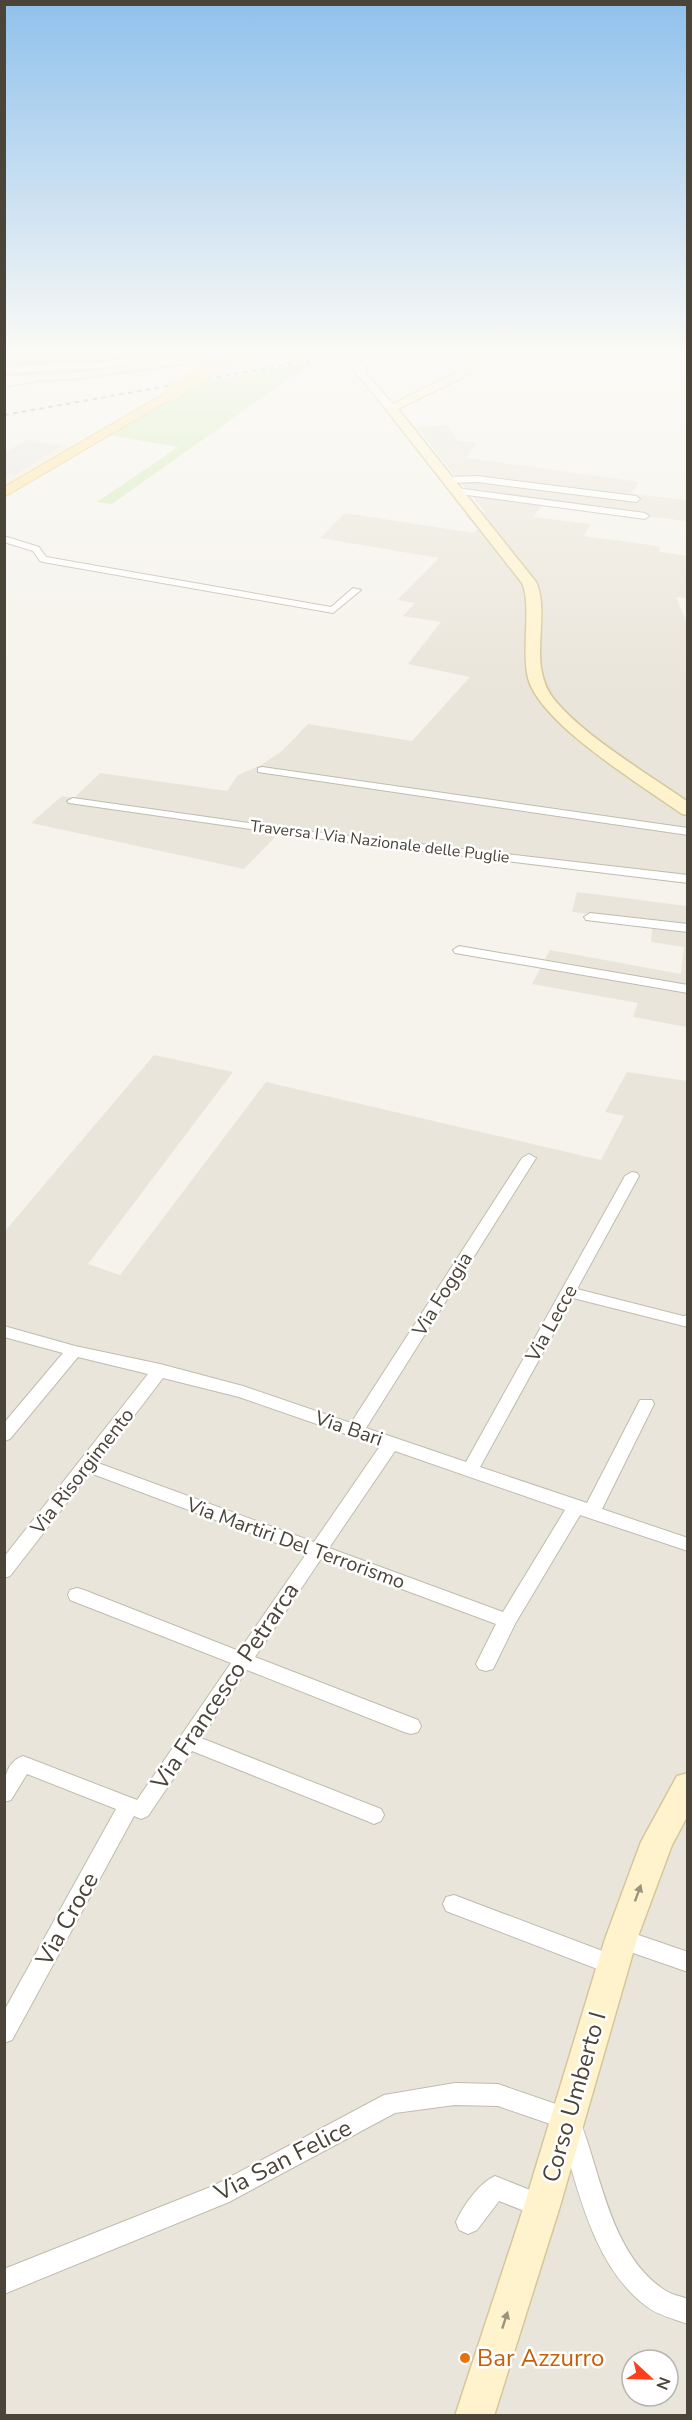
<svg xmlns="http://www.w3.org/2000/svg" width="692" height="2420" viewBox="0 0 692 2420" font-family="'Nunito Sans',sans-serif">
<rect width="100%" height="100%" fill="#f6f3ec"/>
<g fill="#eae5da" fill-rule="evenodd">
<path d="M447 425 458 441 477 443 466 458 639 482 631 494 687 500V521L543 504 533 517 591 524 583 536 659 546 660 552 687 556V598L676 597 688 625 687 878 280 832 244 869 31 823 62 796 74 798 100 773 227 791 238 775 261 765 282 751 308 724 412 741 470 677 408 664 441 622 403 616 415 603 397 600 439 558 320 538 345 513 473 533 478 529 465 515 485 512 416 427Z"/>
<path d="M577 892 687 906V1027L633 1017 638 1003 532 984 550 950 681 974 684 947 651 942 653 921 572 912Z"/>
<path d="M154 1055 233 1072 88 1264 120 1275 266 1082 601 1160 624 1116 605 1112 627 1072 687 1081V2415L5 2416V1231ZM632 2360H668V2396H632Z"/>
</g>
<path fill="#f7ead8" d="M27 439 72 447 5 488 4 452Z"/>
<g fill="#d2eab5">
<path d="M4 351H197L89 365 14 368V366L5 364Z"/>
<path d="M311 363 112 504 97 502 178 447 108 435 194 383Z"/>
</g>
<path fill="#e5e3e0" d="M27 441 60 446 15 475 10 474 5 477V454Z"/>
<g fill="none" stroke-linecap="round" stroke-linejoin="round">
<g stroke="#a9d4f2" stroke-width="2">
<path d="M200 354 225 351"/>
<path d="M57 374 171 358"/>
</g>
<defs>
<g id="minor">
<path d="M345 355H351L365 373 364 375H358Z"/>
<path d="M34 377 38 379 37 381 4 387V383Z"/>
<path d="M477 476 636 496 640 499 636 502 477 482 448 483 444 480 448 477Z"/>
<path d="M456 488 645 513 649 516 645 519 453 493 452 491Z"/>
<path d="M4 536 39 547 46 557 331 607 353 588 361 590 333 613 43 562 40 561 33 551 4 542Z"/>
<path d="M262 767 688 828V835L258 772V768Z"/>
<path d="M73 798 306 831 688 875V883L306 837 69 803 67 801Z"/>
<path d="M590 913 688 924V932L586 920 584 917Z"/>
<path d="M459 946 688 985V993L455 953 453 950Z"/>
<path d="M529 1154 536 1158 366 1428 466 1462 625 1176 632 1172 637 1173 639 1176 577 1289 683 1316 688 1315V1327L573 1298 480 1467 587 1503 640 1400H652L654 1404 602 1509 688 1538V1551L580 1515 515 1624 493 1669 486 1671 479 1669 476 1664 496 1624 321 1559 255 1657 418 1720 421 1726 418 1732 411 1734 404 1732 247 1670 201 1738 381 1809 384 1815 381 1821 374 1824 367 1821 192 1751 148 1816 141 1819 134 1816 12 2040 4 2043V2011L116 1809 27 1774 11 1800 4 1802C4 1785 3 1763 23 1756L137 1800 231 1663 70 1600 68 1595 70 1590 77 1588 84 1590 239 1651 306 1554 90 1473 10 1576 4 1578V1557L148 1374 78 1357 10 1439 4 1441V1423L63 1353 4 1337V1326L75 1346 160 1364 243 1386 351 1423 522 1158ZM163 1378 239 1397 380 1446 314 1542 98 1463ZM395 1451 565 1510 503 1612 329 1548Z"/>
<path d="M454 1895 621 1958 624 1965 621 1972 613 1975 446 1911 443 1904 446 1897Z"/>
<path d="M621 1929 688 1952V1972L613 1946 610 1939 613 1932Z"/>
<path d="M455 2083 498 2084 576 2111C601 2168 608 2254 666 2291 673 2295 680 2296 688 2299V2324C674 2319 657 2315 646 2306 592 2265 578 2187 559 2127L498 2106 455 2105 395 2113 229 2202 4 2294V2269L213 2186 384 2095Z"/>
<path d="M495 2176 550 2198 554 2206 550 2214 542 2218 499 2201 477 2230 468 2234 459 2230 456 2222C463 2206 479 2183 495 2176Z"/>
</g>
<g id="tertiary">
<path d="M183 351H208L203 354 99 368 4 373V367L99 362Z"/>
<path d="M382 351H394L366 367V373L396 408 391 411 387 410 356 373 358 364Z"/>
</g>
<g id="secondary">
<path d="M233 351H262L257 354 73 379 4 382V376L73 373Z"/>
<path d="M462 351H472L478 361 469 374 398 409 536 582C547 605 537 641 541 668 543 679 546 689 553 698 582 735 648 774 688 802V815L682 814C643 786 540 724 528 678 521 649 532 605 522 583L385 408 461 370 466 361Z"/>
<path d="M688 1773V1815L672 1845 637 1939 560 2206 494 2416H455L524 2206 605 1939 641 1842 677 1776Z"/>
</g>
<path id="primary" d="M172 389 178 393 176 396 4 497V487Z"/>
</defs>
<use href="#minor" stroke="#c2bbae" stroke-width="2"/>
<use href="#tertiary" stroke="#c2bbae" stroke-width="2"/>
<use href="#secondary" stroke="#d6c79b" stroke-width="3"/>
<use href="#primary" stroke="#e6c16a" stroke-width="2"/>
<use href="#minor" fill="#fff" fill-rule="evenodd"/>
<use href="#tertiary" fill="#fff" fill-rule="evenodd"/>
<use href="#secondary" fill="#fff3cd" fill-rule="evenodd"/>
<use href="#primary" fill="#ffe39c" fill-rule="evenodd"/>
<path stroke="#9a9a9a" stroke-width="2" stroke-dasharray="4.5 4.5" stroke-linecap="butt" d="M4 415 364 351"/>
<defs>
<path id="primary-bridge" d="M172 393 241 351"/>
</defs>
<use href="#primary-bridge" stroke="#e6c16a" stroke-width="15" stroke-linecap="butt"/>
<use href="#primary-bridge" stroke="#ffe39c" stroke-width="14"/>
</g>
<defs><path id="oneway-solid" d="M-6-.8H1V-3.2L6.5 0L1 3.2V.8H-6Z" transform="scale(1.5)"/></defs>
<g fill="#9c937c">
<use href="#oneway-solid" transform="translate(638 1893) rotate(-70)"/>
<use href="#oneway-solid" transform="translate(505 2320) rotate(-72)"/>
</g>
<linearGradient id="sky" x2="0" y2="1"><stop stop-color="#8fc1ec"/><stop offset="0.51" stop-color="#fbfaf6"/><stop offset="1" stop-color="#fbfaf6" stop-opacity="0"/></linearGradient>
<rect width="692" height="690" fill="url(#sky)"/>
<circle fill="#e8710a" stroke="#fff" stroke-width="2" cx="465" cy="2358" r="6"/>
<g text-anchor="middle" stroke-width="5" stroke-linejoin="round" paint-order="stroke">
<g font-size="16" fill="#4b4439" stroke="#fff">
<text transform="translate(380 841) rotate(7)" y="6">Traversa I Via Nazionale delle Puglie</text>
</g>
<g font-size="20" fill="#4b4439" stroke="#fff">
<text transform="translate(442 1294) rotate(-58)" y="7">Via Foggia</text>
<text transform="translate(551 1323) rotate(-61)" y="7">Via Lecce</text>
<text transform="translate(349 1428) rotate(19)" y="7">Via Bari</text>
<text transform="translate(82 1471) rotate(-52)" y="7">Via Risorgimento</text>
<text transform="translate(296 1543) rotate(20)" y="7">Via Martiri Del Terrorismo</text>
</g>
<g font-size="24" fill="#4b4439" stroke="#fff">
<text transform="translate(225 1686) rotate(-56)" y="8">Via Francesco Petrarca</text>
<text transform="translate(67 1919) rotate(-61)" y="8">Via Croce</text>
<text transform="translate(574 2097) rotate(-74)" y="8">Corso Umberto I</text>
<text transform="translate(283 2160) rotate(-27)" y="8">Via San Felice</text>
</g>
<g font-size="24" fill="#c56008" stroke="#fff" text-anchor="start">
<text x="477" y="2366">Bar Azzurro</text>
</g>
</g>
<rect width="692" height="2420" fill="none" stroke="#4b4439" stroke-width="12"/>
<g transform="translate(650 2378) rotate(112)"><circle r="28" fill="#ffffff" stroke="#b7b4b0" stroke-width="1.5"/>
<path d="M0-4.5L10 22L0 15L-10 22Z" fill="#fc3f1d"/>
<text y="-9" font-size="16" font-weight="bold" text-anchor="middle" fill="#4b4439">N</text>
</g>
</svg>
